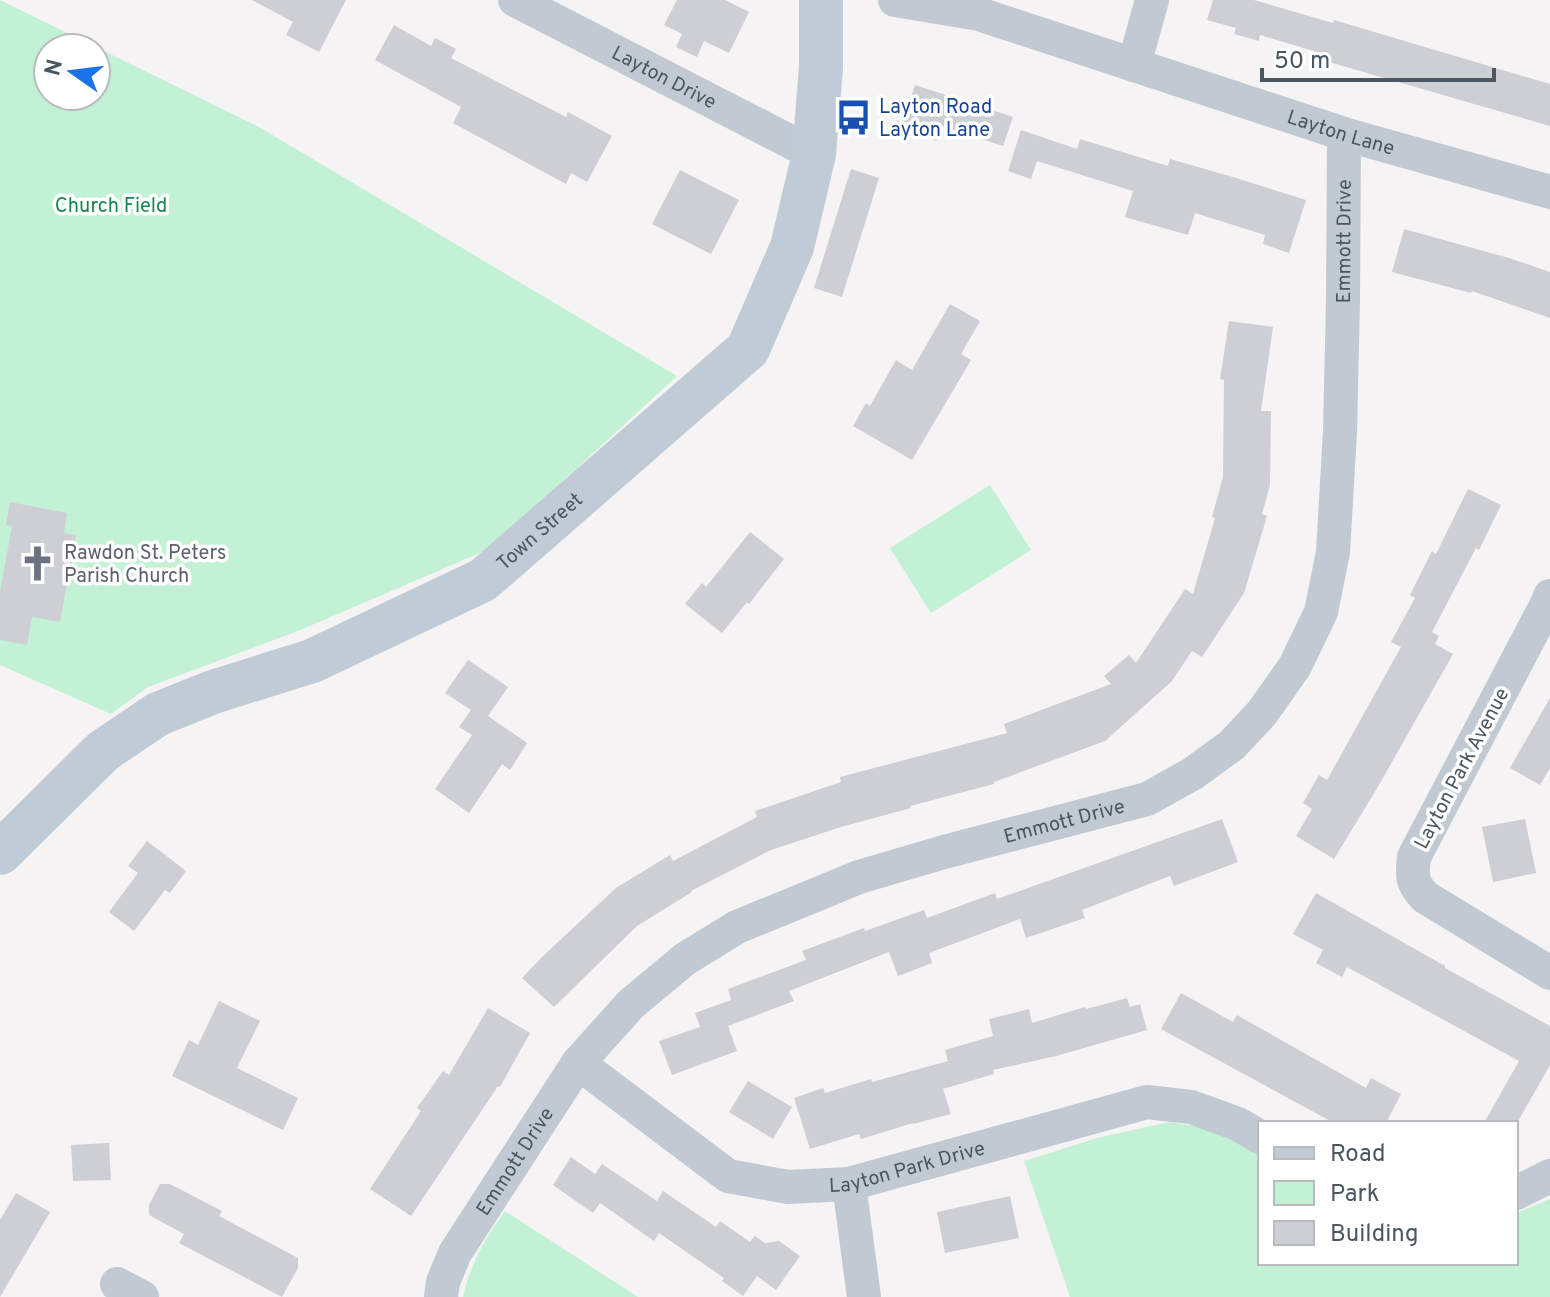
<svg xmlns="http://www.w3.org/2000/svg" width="1550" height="1297" viewBox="0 0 1550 1297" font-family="Overpass,sans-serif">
<rect width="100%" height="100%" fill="#f5f3f3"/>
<g fill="#c3f1d5" fill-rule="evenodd">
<path d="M0 0 259 127 677 376 489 549 298 631 148 687 111 714 0 665ZM48 48H96V96H48Z"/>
<path d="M990 485 1031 550 931 613 890 548Z"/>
<path d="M1169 1122 1218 1130 1260 1155V1263H1516V1213L1550 1199V1297H1070L1024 1161 1097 1138Z"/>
<path d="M505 1211 638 1297H463C470 1265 485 1238 505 1211Z"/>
</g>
<g fill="#cdcfd5">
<path d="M252 0H346L319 52 286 35 293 22Z"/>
<path d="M677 0H725L749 12 729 53 704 41 697 57 676 47 682 34 664 25Z"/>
<path d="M1213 0H1254L1333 23 1334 20 1550 84V126L1322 60 1324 54 1260 35 1259 41 1234 34 1236 28 1207 20Z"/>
<path d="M394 25 431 46 435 38 456 49 451 58 566 117 568 112 612 136 587 182 571 173 566 184 453 123 461 107 375 60Z"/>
<path d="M915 85 1013 117 1003 146 942 126 937 141 901 129Z"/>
<path d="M1021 130 1077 149 1080 139 1168 166 1170 159 1233 177 1306 200 1289 253 1263 244 1265 235 1195 213 1188 235 1125 217 1133 191 1037 161 1031 179 1008 171Z"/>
<path d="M851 169 879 178 842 297 814 288Z"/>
<path d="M680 170 739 200 711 254 652 224Z"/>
<path d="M1404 229 1509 258 1550 272V318L1472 291 1471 293 1392 272Z"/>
<path d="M950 304 980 321 961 354 971 360 912 460 853 426 866 403 870 406 896 360 912 370Z"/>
<path d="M1229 321 1273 327 1261 411H1271L1270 485 1262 514 1267 516 1244 593 1202 657 1192 651 1172 681 1105 741 994 782V784L910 806 911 808 841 827 771 850 691 891 692 892 637 926 554 1007 522 978 543 956 616 888 670 855 673 861 757 817 755 811 841 782 840 777 1007 733 1004 724 1111 684 1104 676 1129 655 1136 663 1185 589 1193 594 1215 518 1212 517 1223 477 1224 380 1220 379Z"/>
<path d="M1468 489 1501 505 1479 550 1476 548 1432 632 1439 636 1435 644 1453 654 1379 785 1334 859 1296 836 1312 809 1303 803 1319 775 1327 780 1401 647 1391 642 1415 598 1410 595 1432 551 1436 554Z"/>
<path d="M10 502 67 513 64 533 76 535 60 622 32 617 27 645 0 640V592L12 526 6 525Z"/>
<path d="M750 532 784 559 749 604 747 602 722 633 685 604 702 583 706 587Z"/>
<path d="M468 660 508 687 488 716 527 743 510 770 502 764 469 813 435 789 472 735 459 727 471 710 445 693Z"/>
<path d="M1550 698V768L1540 785 1510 768Z"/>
<path d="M1222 819 1238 862 1174 886 1170 876 1082 910 1085 918 1026 938 1020 919 929 953 932 963 898 976 889 952 789 991 794 1001 728 1026 737 1051 672 1075 659 1041 700 1027 695 1013 731 1000 728 989 806 960 802 951 864 928 865 931 924 910 927 918 995 893 997 899Z"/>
<path d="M1525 819 1536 873 1493 882 1482 827Z"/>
<path d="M147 841 186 871 170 893 165 890 134 931 109 912 138 873 128 866Z"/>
<path d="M1316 893 1445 966V968L1550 1026V1065L1517 1123H1484L1519 1061 1347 967 1342 977 1316 963 1323 950 1293 934Z"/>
<path d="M1181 993 1233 1022 1237 1015 1366 1088 1371 1078 1401 1094 1386 1123H1334L1161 1029Z"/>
<path d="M1127 998 1130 1007 1140 1004 1147 1030 1056 1056 993 1070 994 1074 943 1089 951 1114 913 1124V1123L861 1139 859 1134 810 1149 794 1098 823 1088 825 1093 871 1079 872 1082 948 1061 945 1050 993 1036 989 1019 1029 1009 1032 1023 1085 1007 1086 1009Z"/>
<path d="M219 1001 260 1021 237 1068 298 1098 283 1130 172 1076 189 1040 198 1045Z"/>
<path d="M488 1008 530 1033 500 1087 498 1086 411 1216 370 1189 421 1111 417 1108 443 1071 449 1075Z"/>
<path d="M748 1081 792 1107 773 1139 729 1112Z"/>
<path d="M109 1143 111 1180 73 1181 71 1145Z"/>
<path d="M571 1157 595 1174 602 1164 657 1201 663 1191 716 1227 720 1221 750 1242 755 1236 765 1243 779 1241 800 1256 776 1290 757 1276 743 1296 722 1281 724 1278 659 1233 654 1241 600 1203 593 1213 553 1185Z"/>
<path d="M160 1184H170L222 1211 219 1216 298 1258V1268L282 1297 179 1243 184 1234 149 1215V1205Z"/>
<path d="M16 1193 50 1212 0 1297V1220Z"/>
<path d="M1010 1196 1019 1238 945 1253 937 1212Z"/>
</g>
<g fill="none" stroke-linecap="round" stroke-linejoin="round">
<g stroke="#c1cad2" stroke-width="34">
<path id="s1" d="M515 0 814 154"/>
<path id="s2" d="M895 0 979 14 1344 134 1550 192"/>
<path d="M1134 65 1152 0"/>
<path d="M1550 596 1548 602 1414 857C1412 876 1411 882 1425 897L1550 973"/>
<path id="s3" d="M578 1063 728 1176 788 1187 849 1184 1147 1102 1191 1107 1238 1124 1260 1137"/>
<path d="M849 1184 864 1297"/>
<path d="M1516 1193 1550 1176"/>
<path d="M117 1284 142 1297"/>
<path id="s4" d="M441 1297 443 1282 455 1253 578 1063 631 1004 685 959 737 927 859 877 944 852 1147 799 1192 774 1232 745 1262 713 1295 666 1321 612 1333 552 1340 432 1343 300 1344 134"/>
</g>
<path stroke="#c1cbd6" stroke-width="44" id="s5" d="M0 853 103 751 158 714 213 692 312 661 483 580 748 349 792 247 814 154 821 67V0"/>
</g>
<defs>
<symbol id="bus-bare" viewBox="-9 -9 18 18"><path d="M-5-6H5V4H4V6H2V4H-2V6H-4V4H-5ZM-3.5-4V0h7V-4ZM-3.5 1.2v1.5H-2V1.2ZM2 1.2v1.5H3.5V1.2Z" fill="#1a4fb4" stroke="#fff" stroke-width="2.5" paint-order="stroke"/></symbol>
<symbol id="church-bare" viewBox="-9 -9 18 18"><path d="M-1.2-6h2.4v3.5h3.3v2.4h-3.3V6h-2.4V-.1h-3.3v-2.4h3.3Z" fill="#6b7280" stroke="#fff" stroke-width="2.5" paint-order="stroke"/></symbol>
</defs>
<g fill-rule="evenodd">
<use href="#bus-bare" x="828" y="92" width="51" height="51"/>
<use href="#church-bare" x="12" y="538" width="51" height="51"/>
</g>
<g text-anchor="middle" stroke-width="7" stroke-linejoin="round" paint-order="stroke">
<g font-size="20" fill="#4a5661" stroke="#fff">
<text dy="7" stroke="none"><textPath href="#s1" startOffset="168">Layton Drive</textPath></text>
<text dy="7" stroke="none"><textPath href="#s2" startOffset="466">Layton Lane</textPath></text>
<text dy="7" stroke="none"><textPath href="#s4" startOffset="1548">Emmott Drive</textPath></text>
<text dy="7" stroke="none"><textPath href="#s5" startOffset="638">Town Street</textPath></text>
<text transform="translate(1461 768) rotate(-62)" y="7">Layton Park Avenue</text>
<text dy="7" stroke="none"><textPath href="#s4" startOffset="828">Emmott Drive</textPath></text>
<text dy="7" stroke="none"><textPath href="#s4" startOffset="156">Emmott Drive</textPath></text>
<text dy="7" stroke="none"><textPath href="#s3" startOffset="370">Layton Park Drive</textPath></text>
</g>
<g font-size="20" fill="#164399" stroke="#fff" text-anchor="start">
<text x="879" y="113">Layton Road<tspan x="879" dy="23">Layton Lane</tspan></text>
</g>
<g font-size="20" fill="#17864f" stroke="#fff">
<text x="111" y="212">Church Field</text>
</g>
<g font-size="20" fill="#5b616d" stroke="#fff" text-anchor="start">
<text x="64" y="559">Rawdon St. Peters<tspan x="64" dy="23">Parish Church</tspan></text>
</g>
</g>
<rect x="1258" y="1121" width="260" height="144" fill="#ffffff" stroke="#b7bbc0" stroke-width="2"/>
<rect x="1274" y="1147" width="40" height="12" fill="#c1cbd6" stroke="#b7bbc0" stroke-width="2"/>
<text x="1330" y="1161" font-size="24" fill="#4a5661">Road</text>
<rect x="1274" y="1181" width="40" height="24" fill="#c3f1d5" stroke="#b7bbc0" stroke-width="2"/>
<text x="1330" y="1201" font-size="24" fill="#4a5661">Park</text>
<rect x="1274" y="1221" width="40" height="24" fill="#cdcfd5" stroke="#b7bbc0" stroke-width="2"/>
<text x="1330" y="1241" font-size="24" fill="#4a5661">Building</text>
<g transform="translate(72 72) rotate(284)"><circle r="38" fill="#ffffff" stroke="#b7bbc0" stroke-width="2"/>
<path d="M0-6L14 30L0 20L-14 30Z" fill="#1a73e8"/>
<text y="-12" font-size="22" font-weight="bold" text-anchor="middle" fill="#4a5661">N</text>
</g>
<path d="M1262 68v12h232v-12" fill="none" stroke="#4a5661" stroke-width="4"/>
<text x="1274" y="68" font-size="24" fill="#4a5661" stroke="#ffffff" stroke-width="6" paint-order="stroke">50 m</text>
</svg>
